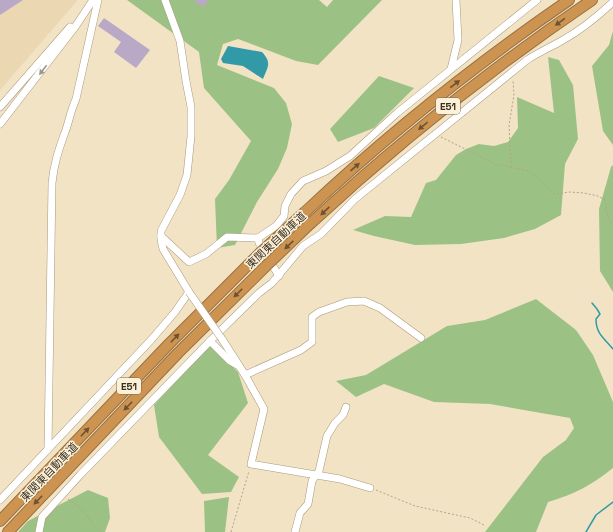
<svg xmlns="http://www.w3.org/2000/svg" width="613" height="532" viewBox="0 0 613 532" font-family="'Space Grotesk','Noto Sans JP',sans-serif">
<rect width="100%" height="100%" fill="#f3e3c5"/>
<path fill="#ebd8b3" d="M0 0H78L0 90Z"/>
<g fill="#9bc284">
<path d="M127 0H319L327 7 333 0H382L318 65 296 61 238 39 223 44 217 65 274 88 286 103 292 124 287 148 278 169 257 202 235 245 217 248 215 199 229 180 251 141 204 88 199 52Z"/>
<path d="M613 31V145L603 131 592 66 609 45Z"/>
<path d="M548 57 559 60 573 85 578 139 565 164 561 215 535 229 504 238 461 244 415 245 374 236 353 230 385 216 411 217 426 183 436 180 456 155 466 149 479 144 494 146 508 142 518 128 517 97 554 113Z"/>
<path d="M379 76 414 88 374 128 338 142 330 129Z"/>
<path d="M613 165V292L600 271 599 209 611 167Z"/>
<path d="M536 299 576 330 593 355 613 402V468C592 485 575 494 548 502L536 532H485L543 457 566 440 574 428 570 418 490 404 434 402 384 384 356 397 336 381 366 375 447 326 485 320Z"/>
<path d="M210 344 238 372 248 403 208 455 239 477 231 492 202 494 159 437 154 405Z"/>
<path d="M88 490 108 498 110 518 105 532H18L28 521Z"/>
<path d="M229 497 225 532H205L204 501Z"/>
</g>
<path fill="#329aa7" d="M228 46 262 52C272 63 268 66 263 79L243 66 223 63 221 59Z"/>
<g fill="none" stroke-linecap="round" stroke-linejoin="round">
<g stroke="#329aa7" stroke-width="1.5">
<path d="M592 303 597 309 600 314 596 319C596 334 604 338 613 349"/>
<path d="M586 532 596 515 613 502"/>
</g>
</g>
<g fill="#baa9c6">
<path d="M0 0H23L0 15Z"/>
<path d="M193 0H208L204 7Z"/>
<path d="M104 18 150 50 136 68 114 52 121 42 98 26Z"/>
</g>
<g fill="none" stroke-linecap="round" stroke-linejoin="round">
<defs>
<g id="minor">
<path d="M451 69 458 40 456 0"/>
<path d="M0 107 70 27"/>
<path d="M0 124 75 27 93 0"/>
<path d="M161 236 189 262 206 254 227 237 258 238 276 226 284 216 285 206 291 194 303 181 326 171 350 156 397 113 537 0"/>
<path d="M258 238 259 243 279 276"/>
<path d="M222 339 245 375 301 350 312 342V317L319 312 347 302 364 301 380 308 421 338"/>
<path d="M210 341 230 361 237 365"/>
<path d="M245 375 264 409 251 464 340 479 370 488"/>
<path d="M48 449 52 183C54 164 58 152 64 135 69 123 70 112 76 99L98 0"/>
<path d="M0 500 151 340 175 312 189 292 163 249 161 240V231L180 195 187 175 191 136V107L186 81 180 41 165 0"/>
<path d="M39 532 42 517 80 475 210 341 259 293 272 283 303 246 321 234 355 199 527 60C539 52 551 47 563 40 581 30 598 16 613 2"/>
<path d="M295 532 300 513 308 504 312 481 319 471 327 436 335 423 343 415 346 407"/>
</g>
<g id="highway">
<path d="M305 212C387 135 476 64 569 0"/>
<path d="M311 223C399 142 493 67 592 0"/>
<path d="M0 521 169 344 259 254"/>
<path d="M8 532 178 353 266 266"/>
</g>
</defs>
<use href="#minor" stroke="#a8997c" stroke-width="8"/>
<use href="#highway" stroke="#987141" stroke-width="12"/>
<g stroke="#b0a48c" stroke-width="1" stroke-dasharray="2 2" stroke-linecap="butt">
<path d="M441 137 495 164 529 171 536 176 551 192 556 194 569 192 584 193 598 196 605 200C607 210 606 218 613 225"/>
<path d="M511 167 509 125 514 95 513 80"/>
<path d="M376 490 415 506 470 518 484 525"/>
<path d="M68 499 82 509 95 527 102 532"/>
<path d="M231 532 249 471"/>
</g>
<use href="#minor" stroke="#fff" stroke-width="7"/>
<use href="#highway" stroke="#cd9350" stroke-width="10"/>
<defs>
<path id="minor-bridge" d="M189 292 222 339"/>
<g id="highway-bridge">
<path d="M259 254 305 212"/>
<path d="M266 266 311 223"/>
</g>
</defs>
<use href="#minor-bridge" stroke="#a8997c" stroke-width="8" stroke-linecap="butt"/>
<use href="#highway-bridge" stroke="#987141" stroke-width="12" stroke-linecap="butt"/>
<use href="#minor-bridge" stroke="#fff" stroke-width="7"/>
<use href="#highway-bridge" stroke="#cd9350" stroke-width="10"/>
</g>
<defs><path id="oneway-solid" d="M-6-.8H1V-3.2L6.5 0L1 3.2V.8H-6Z"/></defs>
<g fill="#6c5334">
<use href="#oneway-solid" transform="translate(560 22) rotate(144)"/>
<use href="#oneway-solid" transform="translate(455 84) rotate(-38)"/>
<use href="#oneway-solid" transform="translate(423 126) rotate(141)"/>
<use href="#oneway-solid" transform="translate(355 167) rotate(-41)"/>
<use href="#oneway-solid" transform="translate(325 211) rotate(137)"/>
<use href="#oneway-solid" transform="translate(289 245) rotate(137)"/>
<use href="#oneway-solid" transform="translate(238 293) rotate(135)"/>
<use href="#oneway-solid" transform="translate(175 338) rotate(-46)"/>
<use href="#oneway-solid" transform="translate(128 406) rotate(134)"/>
<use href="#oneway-solid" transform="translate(85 432) rotate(-46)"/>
<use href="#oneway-solid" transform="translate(38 500) rotate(134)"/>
</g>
<use fill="#9b9892" href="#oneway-solid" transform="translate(43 70) rotate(127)"/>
<g text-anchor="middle" stroke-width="3" stroke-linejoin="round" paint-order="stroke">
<g fill="#fef1d8" stroke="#736b5b" stroke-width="1">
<rect x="436" y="98" width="24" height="16" rx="3"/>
<rect x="117" y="378" width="24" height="16" rx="3"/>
</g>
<g font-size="10" font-weight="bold" fill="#373125">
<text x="448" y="110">E51</text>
<text x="129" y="390">E51</text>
</g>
<g font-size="11" fill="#373125" stroke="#fef1d8">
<text transform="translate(276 240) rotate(-43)" y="4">東関東自動車道</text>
<text transform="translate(49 472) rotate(-46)" y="4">東関東自動車道</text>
</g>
</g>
</svg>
